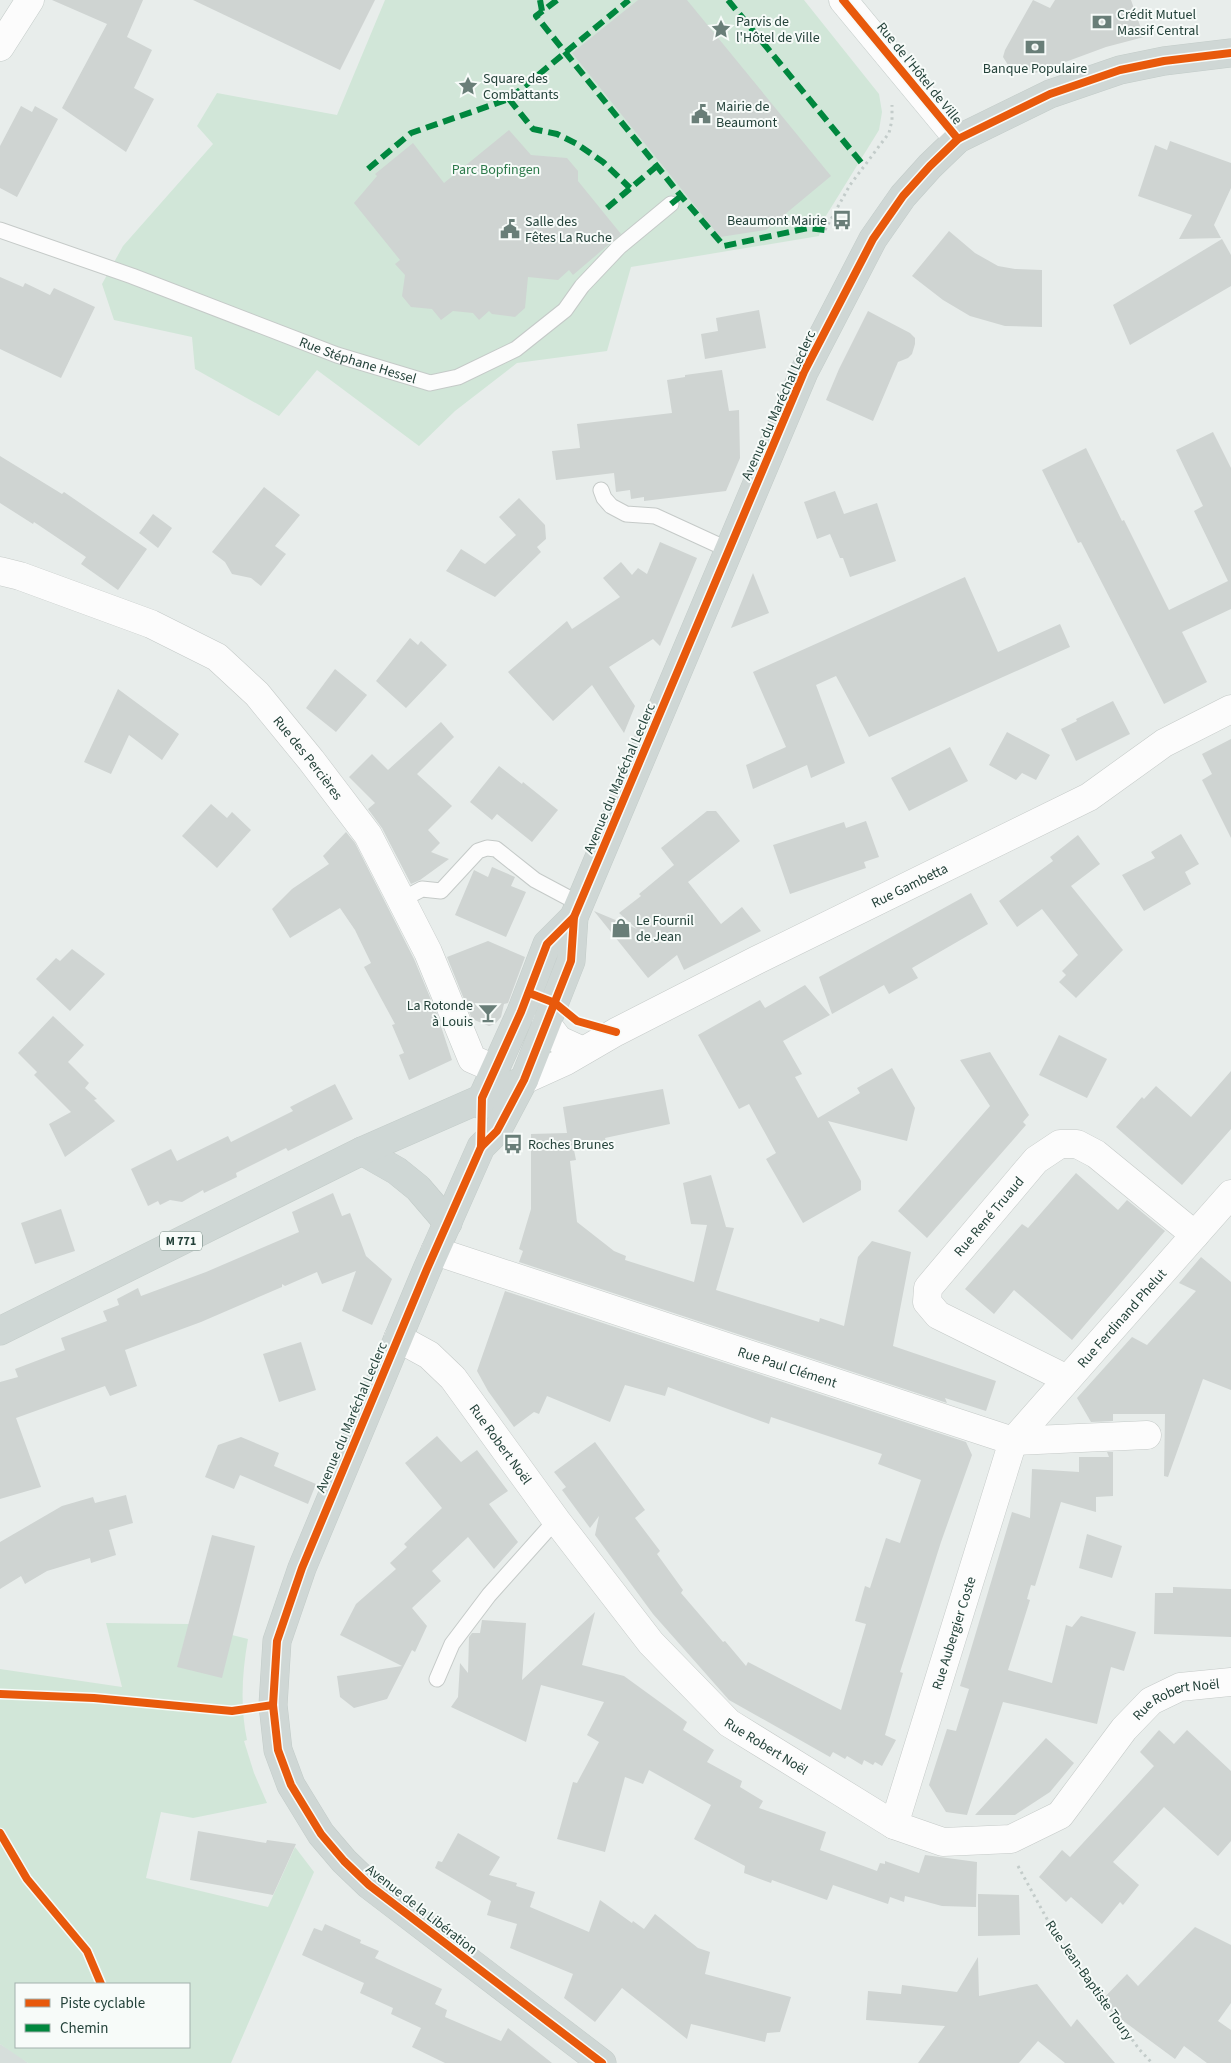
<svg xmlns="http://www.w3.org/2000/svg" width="1231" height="2063" viewBox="0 0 1231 2063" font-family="'Source Sans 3',sans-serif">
<rect width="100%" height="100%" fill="#e8edeb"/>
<path fill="#d6dedb" d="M0 2044 18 2055 28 2063H0Z"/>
<g fill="#d1e6d8" fill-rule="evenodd">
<path d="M385 0H804L879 94 882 112 879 130 824 219 819 236 631 267 607 351 517 363 455 411 419 446 317 370 279 416 195 369 192 337 114 320 102 284 123 246 213 144 197 126 217 93 337 115Z"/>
<path d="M106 1623 188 1624 248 1639C242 1672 240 1707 247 1740L244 1741 254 1773 267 1803 193 1818 161 1812 146 1878 268 1907 295 1847 314 1872 231 2063H28L0 2044V1669L122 1687ZM16 1984H189V2047H16Z"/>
</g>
<g fill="#cfd4d2">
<path d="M52 0H143L127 37 152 50 134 88 154 99 126 152 62 108 107 24Z"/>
<path d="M193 0H375L340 70Z"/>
<path d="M638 0H687L831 176 766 230 720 237 572 53Z"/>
<path d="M1033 0 1050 8 1055 0H1131L1144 37 1106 47 1033 74 1026 68H1012L1008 65 1003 57 1005 50Z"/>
<path d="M21 106 32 112 35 106 58 119 17 197 0 188V146Z"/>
<path d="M509 130 531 155 567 158 578 171V181L621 234 573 275 569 270 558 280 528 277 525 308 515 317 492 314 489 311 479 320 473 313 453 311 441 320 432 309 411 307 402 296 405 275 395 264 400 260 354 203 377 176 375 174 413 143 444 183Z"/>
<path d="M1170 141 1231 163V188L1214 225 1221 238 1179 239 1192 215 1138 196 1155 145 1167 150Z"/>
<path d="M949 231 975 253 998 266 1015 269 1042 270V327L1005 326 970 316 943 300 912 276Z"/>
<path d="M1222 239 1231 255V286L1130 345 1113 305Z"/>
<path d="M0 277 23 287 25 283 50 295 54 288 95 307 61 378 0 349Z"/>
<path d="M759 310 766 348 705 359 701 334 718 331 716 318Z"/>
<path d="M868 311 910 333 915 338V344L912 354 908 358 898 362 873 421 826 400 839 369Z"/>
<path d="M722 370 729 411 739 410 740 458 726 491 644 501V497L631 499 630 490 616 492 614 473 556 480 552 451 580 448 577 424 672 413 667 380 685 377V375Z"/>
<path d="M1213 432 1231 468V609L1182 632 1207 682 1164 704 1081 542 1078 543 1042 470 1086 448 1122 521 1124 520 1169 610 1228 581 1194 511 1203 506 1176 450Z"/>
<path d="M0 456 62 494 64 492 147 549 118 590 81 564 86 557 34 522 33 524 0 503Z"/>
<path d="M264 487 300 515 275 546 286 554 261 586 251 578 232 574 225 562 212 552Z"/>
<path d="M835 491 844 514 877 503 896 561 850 577 843 558H840L830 534 817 539 804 502Z"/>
<path d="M519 498 545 525 546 539 537 547 541 552 495 597 446 571 461 549 485 564 516 535 499 517Z"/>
<path d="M153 514 172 528 158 548 139 533Z"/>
<path d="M660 542 697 558 660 646 653 639 609 667 635 706 624 733 592 685 553 721 508 672 567 621 572 629 620 597 603 578 621 562 632 575 638 568 647 574Z"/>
<path d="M753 573 769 613 731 628Z"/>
<path d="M965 577 998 652 1060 624 1070 647 869 737 836 676 816 685 845 763 811 778 807 765 753 789 746 765 786 747 753 672Z"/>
<path d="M410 638 418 645 421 641 447 665 406 708 376 681Z"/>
<path d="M335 669 367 695 336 732 306 708Z"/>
<path d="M118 689 179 734 162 760 129 735 111 774 84 762Z"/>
<path d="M1113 701 1130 734 1076 761 1061 729 1077 721 1076 719Z"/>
<path d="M441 722 454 737 417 774 452 806 428 830 440 843 431 852 449 859 420 880 411 884 382 828 368 809 375 803 349 777 372 754 388 770Z"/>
<path d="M1007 732 1050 755 1036 780 1022 773 1016 780 989 765Z"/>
<path d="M1231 739V838L1202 780 1212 774 1202 754Z"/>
<path d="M950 747 968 781 909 811 891 778Z"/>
<path d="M499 766 522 784 523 782 558 810 532 842 497 814 492 820 470 802Z"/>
<path d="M211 804 227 818 232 812 251 830 217 868 182 836Z"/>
<path d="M707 811H716L740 841 688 882 721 924 742 907 761 931 684 970 677 955 648 978 594 911 637 929 619 913 641 896 639 894 674 865 661 848Z"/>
<path d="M866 821 879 857 864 862 866 868 790 894 773 845 844 822 846 828Z"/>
<path d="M346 832 355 843 414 959 437 1014 452 1060 409 1080 399 1055 404 1053 392 1025 395 1024 364 967 371 963 355 930 340 908 290 938 272 909 292 889 329 864 323 856Z"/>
<path d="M1181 834 1199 864 1185 872 1191 884 1144 911 1122 875 1155 858 1151 852Z"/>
<path d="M1078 835 1100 864 1071 886 1123 950 1076 998 1059 982 1066 975 1062 971 1078 955 1042 909 1017 927 999 901 1053 861 1050 857Z"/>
<path d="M492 867 515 877 511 886 526 892 506 937 455 915 474 870 488 877Z"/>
<path d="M971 893 988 924 912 968 918 978 889 994 884 985 832 1014 819 977Z"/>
<path d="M488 941 525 957 508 1003 504 1004 501 1017 495 1024 489 1026 472 1019 447 957Z"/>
<path d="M72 949 105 974 70 1011 36 979 56 958 60 961Z"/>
<path d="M805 985 830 1015 783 1041 802 1074 795 1077 818 1118 860 1093 857 1088 892 1068 915 1108 907 1141 828 1121 861 1181V1190L803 1223 766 1159 776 1153 749 1104 739 1109 698 1035 760 1000 765 1008Z"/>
<path d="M53 1016 84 1045 68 1062 89 1083 85 1088 97 1099 94 1100 115 1121 65 1157 49 1124 71 1112 34 1075 37 1072 18 1053Z"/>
<path d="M1059 1035 1107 1059 1087 1098 1039 1075Z"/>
<path d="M990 1052 1029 1115 1023 1122 1026 1125 927 1238 898 1211 990 1106 960 1060Z"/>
<path d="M1231 1071V1129L1182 1185 1116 1127 1142 1097 1144 1099 1156 1086 1191 1117Z"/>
<path d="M335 1084 353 1119 288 1151 286 1148 236 1173 237 1177 204 1193 203 1190 182 1202 170 1200 160 1205 158 1201 148 1206 131 1169 171 1149 177 1161 228 1136 231 1142 293 1111 290 1107Z"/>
<path d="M663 1089 670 1124 605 1138 607 1145 574 1150 576 1160 570 1161 577 1222 614 1251 626 1256 625 1260 694 1282 707 1225 691 1224 683 1183 711 1175 726 1227 734 1228 716 1290 819 1322 820 1318 844 1326 858 1257 872 1241 911 1252 893 1346 996 1381 986 1411 945 1398 947 1403 519 1262 523 1251 519 1249 531 1209V1134L567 1133 563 1107Z"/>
<path d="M1076 1173 1118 1210 1127 1200 1165 1231 1072 1340 1014 1290 994 1314 965 1289 1022 1224 1028 1228Z"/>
<path d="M333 1193 342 1216 350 1213 366 1256 392 1279 372 1325 342 1311 356 1271 322 1284 317 1272 285 1286 282 1284V1287L201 1322 125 1350 137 1386 110 1396 105 1386 16 1418 41 1487 0 1499V1382L18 1377 15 1369 65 1350 61 1338 107 1321 103 1311 119 1305 117 1299 138 1288 141 1296 206 1272 299 1232 292 1212Z"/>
<path d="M61 1209 75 1251 35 1264 21 1223Z"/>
<path d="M1201 1257 1231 1282V1390L1203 1379 1168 1477 1164 1476 1165 1414H1113V1421L1091 1422 1077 1398 1132 1337 1147 1345 1196 1291 1179 1283Z"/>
<path d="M505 1291 966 1442 972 1455 941 1542 900 1672 903 1673 885 1735 896 1740 882 1766 875 1762 873 1765 864 1760 862 1765 847 1756 845 1759 833 1752 830 1757 729 1700 653 1614 595 1535 599 1516 590 1528 562 1490 566 1487 554 1472 595 1442 645 1510 635 1518 660 1551 657 1554 683 1590 681 1593 723 1642 725 1641 746 1666 748 1662 841 1710 866 1624 855 1621 865 1586 870 1588 886 1538 900 1543 921 1480 878 1464 882 1454 771 1417 769 1424 668 1387 665 1396 625 1385 610 1422 547 1396 539 1414 534 1412 514 1427 488 1391 477 1371Z"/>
<path d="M301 1342 316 1390 279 1402 263 1354Z"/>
<path d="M437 1436 461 1462 477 1450 508 1491 489 1504 518 1542 494 1569 468 1537 432 1571 441 1581 412 1608 427 1626 415 1652 412 1650 387 1699 354 1708 340 1697 337 1676 402 1666 340 1635 356 1604 396 1569 390 1563 407 1547 404 1544 442 1508 405 1463Z"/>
<path d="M241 1437 279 1453 274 1466 316 1484 308 1504 240 1475 234 1489 205 1477 218 1445Z"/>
<path d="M1107 1452H1113V1496L1096 1497V1512L1061 1502 1035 1586 1031 1585 1027 1599 1030 1600 1008 1670 1052 1683 1066 1625 1072 1627 1081 1616 1136 1632 1124 1671 1111 1667 1097 1724 1003 1702 967 1815 946 1812 929 1785 947 1729 956 1731 969 1689 960 1686 1012 1512 1030 1518 1032 1469 1079 1472V1457H1109Z"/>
<path d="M126 1495 133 1523 109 1530 116 1555 91 1563 90 1558 47 1571 25 1584 21 1576 0 1589V1542L62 1506 93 1497 95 1503Z"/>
<path d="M1087 1534 1122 1546 1112 1578 1079 1568Z"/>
<path d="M212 1535 255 1546 222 1678 177 1667Z"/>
<path d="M1173 1587 1231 1589V1637L1154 1634 1155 1593H1173Z"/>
<path d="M595 1612 582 1665 624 1676 679 1716 687 1722 683 1730 714 1750 707 1762 742 1781 740 1787 763 1801 759 1808 826 1832 820 1850 877 1871 880 1863 885 1864V1861L919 1873 925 1855 977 1862 976 1907 942 1906 905 1896 904 1902 890 1897 888 1904 833 1885 827 1900 772 1880 771 1883 744 1873 745 1866 694 1839 711 1805 649 1770 643 1784 625 1777 605 1852 557 1839 573 1782 577 1783 599 1742 587 1735 604 1702 541 1685 526 1742 451 1707 458 1697 460 1663 468 1673 469 1637 472 1633H480L482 1620 526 1623 522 1680Z"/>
<path d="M1159 1730 1174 1744 1187 1730 1231 1771V1841L1218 1856 1164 1807 1113 1862 1139 1885 1123 1905 1120 1902 1102 1924 1071 1897 1066 1902 1039 1877 1062 1850 1070 1857 1154 1766 1140 1752Z"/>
<path d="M1046 1738 1074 1763 1050 1792 1015 1815H975Z"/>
<path d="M198 1831 266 1843 267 1840 296 1844 273 1895 190 1880Z"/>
<path d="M458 1833 500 1857 489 1875 517 1883 516 1886 535 1892 530 1907 589 1932 600 1900 632 1923 633 1921 644 1929 655 1914 698 1948 710 1952 705 1974 791 1997 780 2032 767 2033 765 2042 691 2024 687 2039 622 1988 595 2022 564 1998 573 1974 510 1948 517 1924 487 1915 491 1901 435 1868 438 1861 442 1862Z"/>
<path d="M978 1894 1019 1895 1020 1935 978 1936Z"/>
<path d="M325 1924 361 1940 360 1943 379 1951 375 1958 442 1989 435 2004 447 2010 445 2017 501 2041 508 2028 552 2063H445L412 2047 421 2028 391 2014 393 2008 360 1993 364 1983 302 1955 314 1928 322 1931Z"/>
<path d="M1195 1927 1231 1945V2003L1218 2021 1231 2030V2063H1207L1184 2046 1175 2059 1099 2003 1127 1974 1138 1986Z"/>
<path d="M978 1957 979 1996 1037 1984 1071 2027 1077 2019 1115 2063H1065L1038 2041 1019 2063H918L945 2026 866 2020 868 1991 901 1994 902 1985 957 1992Z"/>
</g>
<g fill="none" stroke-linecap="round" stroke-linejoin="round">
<defs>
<g id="lane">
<path id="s1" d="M0 230 132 276 337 355 430 383 458 377 516 349 565 310 582 286 619 247 671 204"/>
<path d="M601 490 604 498 611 506 626 514 655 516 729 550"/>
<path d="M401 900 422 889 441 891 478 851 487 848 496 849 535 880 580 904"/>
<path d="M437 1679 452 1644 489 1595 556 1520"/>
</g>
<g id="street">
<path id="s2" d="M0 571 20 576 151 624 217 657 257 694 311 760 368 835 428 952 472 1059 495 1069"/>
<path d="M546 1023 559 1040 581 1050"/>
<path id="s3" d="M524 1080 566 1061 616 1032 757 960 1089 797 1164 743 1231 709"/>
<path id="s4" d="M435 1251 1013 1441 1147 1435"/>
<path id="s5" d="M398 1338 429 1355 453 1378 556 1520 651 1643 729 1723 894 1825 943 1842 1011 1839 1060 1815 1124 1729 1151 1701 1180 1687 1231 1682"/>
<path id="s6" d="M1067 1379 938 1315 927 1302 928 1288 1036 1160 1060 1144H1077L1096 1154 1195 1235"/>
<path id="s7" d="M894 1825 1013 1441 1231 1194"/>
</g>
<g id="secondary">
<path d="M843 0 958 139"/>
<path d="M0 47 30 0"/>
</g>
<g id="primary">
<path d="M482 1105V1098L521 1012 547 944 574 917"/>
<path d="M362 1151 397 1171 418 1188 448 1223"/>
<path d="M0 1331 362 1151 524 1080"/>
<path d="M602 2063 369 1885 344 1861 321 1834 291 1785 278 1750 273 1705 277 1641 302 1568 427 1269 481 1147 497 1131 524 1080 571 961 574 917 804 372 873 239 903 196 930 166 958 139 1050 94 1120 70 1164 61 1231 53"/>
</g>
</defs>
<use href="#lane" stroke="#c5cac8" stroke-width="17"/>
<use href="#street" stroke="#c5cac8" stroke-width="29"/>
<use href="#secondary" stroke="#c3cbc8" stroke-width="29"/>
<use href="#primary" stroke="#c3ccc9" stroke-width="29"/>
<g stroke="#c3ccca" stroke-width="3" stroke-dasharray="2.5 4" stroke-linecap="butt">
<path d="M825 230 850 185 889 133 892 120V105"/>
<path d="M1018 1866 1053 1930 1139 2049 1152 2063"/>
</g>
<use href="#lane" stroke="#fcfcfc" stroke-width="15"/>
<use href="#street" stroke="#fcfcfc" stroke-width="28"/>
<use href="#secondary" stroke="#fcfcfc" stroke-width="28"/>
<use href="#primary" stroke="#cfd7d5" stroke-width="28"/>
<g stroke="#00873e" stroke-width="6" stroke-dasharray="12 6" stroke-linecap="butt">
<path d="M540 0 542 11"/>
<path d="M557 0 536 16 681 196 724 246 808 228 825 230"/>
<path d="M728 0 864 166"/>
<path d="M509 99 533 129 557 134 577 144 603 162 630 188"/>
<path d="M368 169 411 133 509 99 629 0"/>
<path d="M671 204 681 196"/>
<path d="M607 208 658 165"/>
</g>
<defs>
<g id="cycleway">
<path d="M843 0 958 139"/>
<path d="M529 993 555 1003 577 1021 616 1032"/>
<path d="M481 1147 482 1098 521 1012 547 944 574 917"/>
<path d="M0 1694 94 1698 232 1711 273 1705"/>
<path d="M0 1833 27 1879 87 1951 101 1984"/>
<path d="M602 2063 369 1885 344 1861 321 1834 291 1785 278 1750 273 1705 277 1641 302 1568 427 1269 481 1147 497 1131 524 1080 571 961 574 917 804 372 873 239 903 196 930 166 958 139 1050 94 1120 70 1164 61 1231 53"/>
</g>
</defs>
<use href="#cycleway" stroke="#f7fbf9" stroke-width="11"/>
<use href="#cycleway" stroke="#e8590c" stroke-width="8"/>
</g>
<defs>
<symbol id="bank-bare" viewBox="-9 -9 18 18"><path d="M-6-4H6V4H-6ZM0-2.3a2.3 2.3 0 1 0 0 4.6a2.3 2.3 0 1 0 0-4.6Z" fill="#697e78" stroke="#f7fbf9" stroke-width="2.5" paint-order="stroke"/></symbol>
<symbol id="sight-bare" viewBox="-9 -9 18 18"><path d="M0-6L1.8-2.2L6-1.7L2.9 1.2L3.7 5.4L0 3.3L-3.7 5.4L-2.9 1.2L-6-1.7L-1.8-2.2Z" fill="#697e78" stroke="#f7fbf9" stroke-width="2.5" paint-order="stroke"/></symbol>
<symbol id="civic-bare" viewBox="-9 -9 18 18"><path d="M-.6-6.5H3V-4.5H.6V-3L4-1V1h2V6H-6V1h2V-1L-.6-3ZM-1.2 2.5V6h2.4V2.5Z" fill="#697e78" stroke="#f7fbf9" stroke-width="2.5" paint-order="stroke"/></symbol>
<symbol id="bus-bare" viewBox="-9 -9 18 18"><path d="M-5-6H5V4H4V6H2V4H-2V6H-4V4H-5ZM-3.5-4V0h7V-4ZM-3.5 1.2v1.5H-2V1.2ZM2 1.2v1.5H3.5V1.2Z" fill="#697e78" stroke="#f7fbf9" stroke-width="2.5" paint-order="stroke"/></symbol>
<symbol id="shop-bare" viewBox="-9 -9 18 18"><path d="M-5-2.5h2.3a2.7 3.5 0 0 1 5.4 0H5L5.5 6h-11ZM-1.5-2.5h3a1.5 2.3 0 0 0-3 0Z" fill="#697e78" stroke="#f7fbf9" stroke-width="2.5" paint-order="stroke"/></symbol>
<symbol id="bar-bare" viewBox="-9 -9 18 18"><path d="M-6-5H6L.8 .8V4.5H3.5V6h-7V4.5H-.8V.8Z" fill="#697e78" stroke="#f7fbf9" stroke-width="2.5" paint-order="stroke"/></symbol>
</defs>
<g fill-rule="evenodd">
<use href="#bank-bare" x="1088" y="8" width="28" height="28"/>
<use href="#sight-bare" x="707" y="15" width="28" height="28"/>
<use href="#bank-bare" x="1021" y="33" width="28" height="28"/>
<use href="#sight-bare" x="454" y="72" width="28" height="28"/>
<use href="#civic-bare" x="687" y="100" width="28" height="28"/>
<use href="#bus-bare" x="828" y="206" width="28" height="28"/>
<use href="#civic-bare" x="496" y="215" width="28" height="28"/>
<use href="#shop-bare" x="607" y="914" width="28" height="28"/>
<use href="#bar-bare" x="474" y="999" width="28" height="28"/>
<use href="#bus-bare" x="499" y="1130" width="28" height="28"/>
</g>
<g text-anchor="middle" stroke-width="4" stroke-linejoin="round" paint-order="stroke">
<rect fill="#f7fbf9" stroke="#637a73" stroke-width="1" x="160" y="1231.5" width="42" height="19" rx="4"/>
<g font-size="12" font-weight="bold" fill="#24423a">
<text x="181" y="1245">M 771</text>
</g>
<g font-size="14" fill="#24423a" stroke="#f7fbf9" text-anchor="start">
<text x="1117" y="19">Crédit Mutuel<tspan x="1117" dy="16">Massif Central</tspan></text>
<text x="736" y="26">Parvis de<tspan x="736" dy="16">l'Hôtel de Ville</tspan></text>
<text x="1035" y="73" text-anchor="middle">Banque Populaire</text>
<text x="483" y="83">Square des<tspan x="483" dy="16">Combattants</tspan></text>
<text x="716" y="111">Mairie de<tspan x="716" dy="16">Beaumont</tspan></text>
<text x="827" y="225" text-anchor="end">Beaumont Mairie</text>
<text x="525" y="226">Salle des<tspan x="525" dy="16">Fêtes La Ruche</tspan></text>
<text x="636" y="925">Le Fournil<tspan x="636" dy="16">de Jean</tspan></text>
<text x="473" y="1010" text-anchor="end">La Rotonde<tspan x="473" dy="16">à Louis</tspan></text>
<text x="528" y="1149">Roches Brunes</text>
</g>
<g font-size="14" fill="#24423a" stroke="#f7fbf9">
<text transform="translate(920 73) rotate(51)" y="5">Rue de l'Hôtel de Ville</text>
<text dy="5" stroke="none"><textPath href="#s1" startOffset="381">Rue Stéphane Hessel</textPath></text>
<text transform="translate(778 405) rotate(-66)" y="5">Avenue du Maréchal Leclerc</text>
<text dy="5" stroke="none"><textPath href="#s2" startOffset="370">Rue des Percières</textPath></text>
<text transform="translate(619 778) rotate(-67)" y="5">Avenue du Maréchal Leclerc</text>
<text dy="5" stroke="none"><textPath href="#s3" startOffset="432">Rue Gambetta</textPath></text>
<text dy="5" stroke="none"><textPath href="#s6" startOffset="269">Rue René Truaud</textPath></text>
<text dy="5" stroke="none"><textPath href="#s7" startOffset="566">Rue Ferdinand Phelut</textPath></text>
<text dy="5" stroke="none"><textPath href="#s4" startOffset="371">Rue Paul Clément</textPath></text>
<text transform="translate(351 1417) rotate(-67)" y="5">Avenue du Maréchal Leclerc</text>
<text dy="5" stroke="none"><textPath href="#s5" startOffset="150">Rue Robert Noël</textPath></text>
<text dy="5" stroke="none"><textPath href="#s7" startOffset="201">Rue Aubergier Coste</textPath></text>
<text dy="5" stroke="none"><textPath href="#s5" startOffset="1050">Rue Robert Noël</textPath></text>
<text dy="5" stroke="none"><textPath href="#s5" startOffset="555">Rue Robert Noël</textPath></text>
<text transform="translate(422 1909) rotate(38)" y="5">Avenue de la Libération</text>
<text transform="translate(1090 1980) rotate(55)" y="5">Rue Jean-Baptiste Toury</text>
</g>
<g font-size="14" fill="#2d7a4b" stroke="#f7fbf9">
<text x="496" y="174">Parc Bopfingen</text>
</g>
</g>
<rect x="15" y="1983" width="175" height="65" fill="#f7fbf9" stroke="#a3b1ad"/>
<rect x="25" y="1999" width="25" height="8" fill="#e8590c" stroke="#a3b1ad"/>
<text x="60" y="2008" font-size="15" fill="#24423a">Piste cyclable</text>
<rect x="25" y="2024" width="25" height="8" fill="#00873e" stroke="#a3b1ad"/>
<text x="60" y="2033" font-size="15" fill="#24423a">Chemin</text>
</svg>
